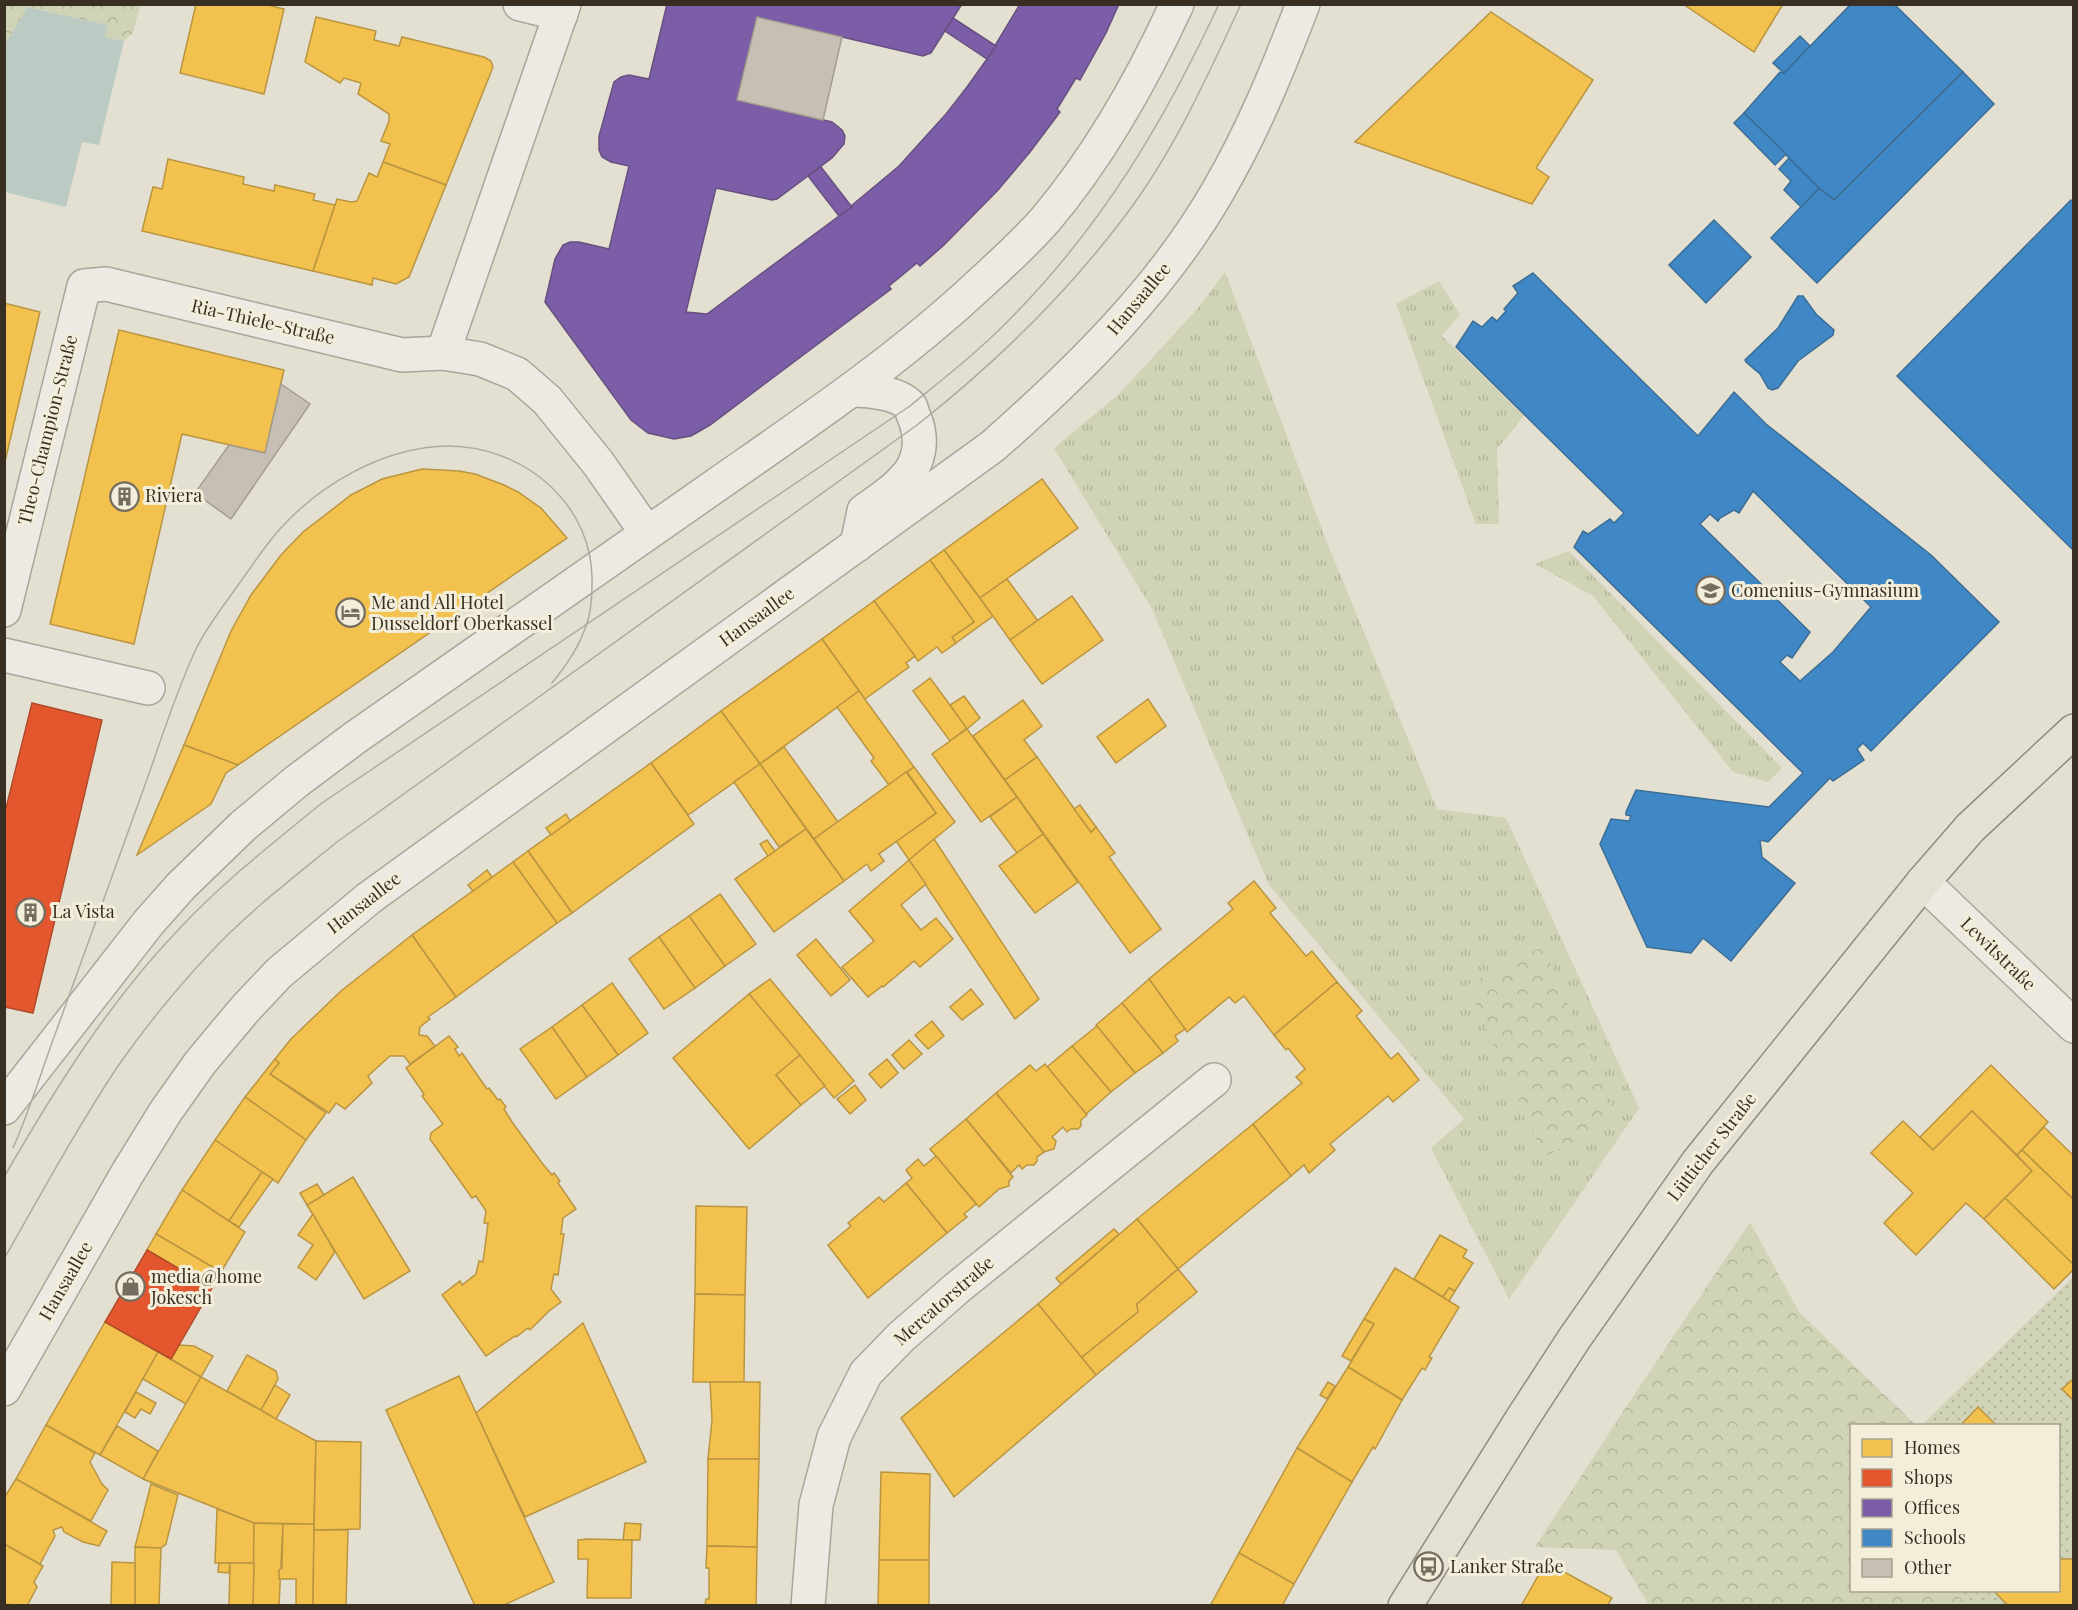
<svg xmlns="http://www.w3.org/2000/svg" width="2078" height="1610" viewBox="0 0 2078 1610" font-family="'Playfair Display',serif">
<defs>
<pattern id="grass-tufts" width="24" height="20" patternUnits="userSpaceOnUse" patternTransform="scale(1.5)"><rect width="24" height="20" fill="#d0d3b5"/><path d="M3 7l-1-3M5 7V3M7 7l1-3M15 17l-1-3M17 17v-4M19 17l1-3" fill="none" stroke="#b3b59b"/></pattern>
<pattern id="forest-crowns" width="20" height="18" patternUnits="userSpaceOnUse" patternTransform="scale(1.5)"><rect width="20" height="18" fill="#d0d3b5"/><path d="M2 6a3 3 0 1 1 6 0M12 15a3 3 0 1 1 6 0" fill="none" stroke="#b3b59b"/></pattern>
<pattern id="garden-dots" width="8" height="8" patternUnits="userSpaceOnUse" patternTransform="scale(1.5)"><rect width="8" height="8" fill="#d0d3b5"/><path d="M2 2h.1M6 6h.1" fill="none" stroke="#b3b59b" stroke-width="1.8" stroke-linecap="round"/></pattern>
</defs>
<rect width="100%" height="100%" fill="#e3e0d2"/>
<g fill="url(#grass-tufts)">
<path d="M1225 272 1328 545 1437 809 1506 818 1639 1108 1509 1299 1431 1148 1464 1119 1269 885 1152 609 1054 448 1118 395 1199 307Z"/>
<path d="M1439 281 1460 314 1442 336 1524 416 1497 449 1499 524H1476L1396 304Z"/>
<path d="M1569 551 1782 768 1768 782 1733 772 1593 596 1535 564Z"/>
</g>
<g fill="url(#forest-crowns)">
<path d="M5 5H140L133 33 124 41 105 37 108 25 27 7 5 45Z"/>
<path d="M1543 947 1618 1120 1544 1157 1467 985Z"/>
<path d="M1750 1222 1799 1312 1916 1425 1852 1426V1590L1953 1591 1968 1605H1649L1616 1550 1535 1547 1626 1407Z"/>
</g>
<path fill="url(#garden-dots)" d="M2073 1277V1605H1968L1953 1591 2058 1590V1426H1921Z"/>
<path fill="#bbcac2" d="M27 7 108 25 105 37 124 41 99 145 82 142 66 207 5 192V45Z"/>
<g fill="#f2c14e" stroke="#ba9541" stroke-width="1.5">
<path d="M196 4H264L284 9 264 94 180 73Z"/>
<path d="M1683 4H1783L1754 52Z"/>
<path d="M1491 12 1593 80 1536 168 1549 177 1532 204 1355 142Z"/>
<path d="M316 17 376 31 374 40 399 46 402 37 484 57 491 61 493 67 446 185 383 162 390 144 381 141 389 121V114L358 94 361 83 344 78 340 83 305 62Z"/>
<path d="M168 159 244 177 243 184 274 191 275 185 315 194 313 200 335 205 313 271 142 231 153 187 162 189Z"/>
<path d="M383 162 446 185 409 277 396 284 373 278 372 285 313 271 337 199 351 202 357 201 369 173 377 177Z"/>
<path d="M4 303 40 312 4 466Z"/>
<path d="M119 330 284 370 265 453 182 434 134 644 50 624Z"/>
<path d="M422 469 459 471 475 474 504 485 518 492 541 508 567 538 238 765 184 745 231 631 251 595 281 555 303 532 351 495 382 479Z"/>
<path d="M1042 479 1078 528 980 598 944 550Z"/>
<path d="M944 550 993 616 956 643 952 637 974 622 930 560Z"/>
<path d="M930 560 974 622 952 637 956 643 942 653 937 647 918 661 874 601Z"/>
<path d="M1007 579 1038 621 1010 640 980 598Z"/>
<path d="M1072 596 1103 640 1042 684 1010 640Z"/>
<path d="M874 601 915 656 906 663 909 667 865 699 822 639Z"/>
<path d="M822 639 859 691 760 764 721 711Z"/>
<path d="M930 678 967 728 950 741 913 691Z"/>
<path d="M859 691 914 767 889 785 871 761 874 758 837 707Z"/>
<path d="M964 696 980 718 967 729 950 705Z"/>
<path d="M1148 699 1166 726 1116 763 1097 737Z"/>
<path d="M1023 700 1042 726 1024 740 1037 757 1005 780 973 736Z"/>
<path d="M721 711 760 764 688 815 651 763Z"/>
<path d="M967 729 1017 797 981 822 932 754Z"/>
<path d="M184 745 238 765 226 773 211 804 137 855Z"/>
<path d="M784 747 838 822 814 839 760 764Z"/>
<path d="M1037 757 1091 832 1096 827 1115 853 1109 857 1161 929 1130 953 1005 780Z"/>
<path d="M651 763 694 824 572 913 528 851Z"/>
<path d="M760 764 806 829 779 847 734 782Z"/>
<path d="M914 767 955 822 909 860 896 841 936 813 907 772Z"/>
<path d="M906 772 936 813 879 854 884 861 871 871 867 864 844 881 814 839Z"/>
<path d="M1017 797 1043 834 1017 853 990 817Z"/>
<path d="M1080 805 1096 827 1091 832 1074 809Z"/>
<path d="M566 814 570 821 551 835 546 828Z"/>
<path d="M806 829 844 881 774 932 735 879Z"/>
<path d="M1043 834 1078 882 1035 913 999 866Z"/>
<path d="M934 839 1039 999 1015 1019 909 860Z"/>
<path d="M767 840 775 851 768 856 760 844Z"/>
<path d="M528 851 572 913 557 923 513 862Z"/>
<path d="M909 860 926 884 901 905 921 930 936 918 953 939 920 967 914 961 883 987 882 986 868 997 842 967 874 941 849 911Z"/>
<path d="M513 862 557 923 456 997 412 935Z"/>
<path d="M487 870 492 877 473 891 468 885Z"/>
<path d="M1254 881 1276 908 1270 913 1306 956 1312 951 1337 982 1274 1035 1244 996 1235 1003 1229 997 1187 1032 1149 979 1233 909 1228 903Z"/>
<path d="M720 894 756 944 725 966 689 916Z"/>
<path d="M689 916 725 966 695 988 659 937Z"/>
<path d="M412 935 456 997 428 1017 430 1019 420 1027 419 1035 427 1036 435 1046 410 1064 404 1056H390L368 1076 372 1083 345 1109 336 1103 329 1113 270 1074 279 1063 275 1059 291 1039 341 991Z"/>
<path d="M659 937 695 988 664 1009 629 959Z"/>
<path d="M816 939 850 980 831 996 797 955Z"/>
<path d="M770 979 854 1081 834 1098 749 994Z"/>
<path d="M1149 979 1185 1029 1175 1036 1178 1041 1163 1053 1122 1003Z"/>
<path d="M1337 982 1362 1011 1356 1016 1391 1059 1398 1053 1419 1080 1393 1102 1388 1096 1330 1144 1335 1150 1309 1173 1304 1165 1291 1176 1253 1124 1302 1083 1296 1077 1305 1069 1288 1048 1286 1050 1274 1035Z"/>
<path d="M612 983 648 1033 618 1055 582 1005Z"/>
<path d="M971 989 983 1004 962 1020 950 1007Z"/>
<path d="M749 994 800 1055 776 1075 801 1105 749 1149 673 1058Z"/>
<path d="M1122 1003 1163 1053 1135 1073 1096 1025Z"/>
<path d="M582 1005 618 1055 587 1077 552 1027Z"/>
<path d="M932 1021 944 1036 928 1049 915 1035Z"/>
<path d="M1097 1026 1135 1073 1111 1092 1072 1046Z"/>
<path d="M552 1027 587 1077 556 1099 520 1049Z"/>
<path d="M449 1036 458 1047 455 1049 459 1056 462 1053 487 1089 489 1088 498 1100 500 1099 506 1107 504 1109 512 1122 542 1163 552 1175 554 1173 560 1181 558 1183 576 1209 563 1218 561 1234H564L558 1275 554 1274 551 1289 561 1302 549 1311 530 1330 528 1328 516 1337 515 1336 486 1356 442 1295 460 1281 462 1285 476 1274 479 1261 483 1262 488 1223H484L486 1211 476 1196 472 1198 430 1139 431 1133 443 1124 422 1096 424 1094 406 1068Z"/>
<path d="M909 1040 922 1054 904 1069 892 1055Z"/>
<path d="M1072 1046 1111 1092 1086 1114 1047 1067Z"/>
<path d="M800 1055 825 1086 801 1105 776 1075Z"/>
<path d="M275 1059 279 1063 270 1074 326 1113 306 1140 245 1097Z"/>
<path d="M887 1059 898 1073 881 1088 869 1074Z"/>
<path d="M1045 1064 1087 1115 1081 1120V1126L1078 1129H1071L1067 1132 1063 1127 1052 1137 1056 1141 1054 1149 1044 1152 996 1093 1030 1065 1036 1071Z"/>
<path d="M1991 1065 2048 1122 2017 1155 1972 1111 1933 1150 1920 1137Z"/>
<path d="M855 1085 866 1100 850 1114 837 1099Z"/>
<path d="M996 1093 1044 1152 1037 1157V1161L1034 1165H1027L1022 1169 1019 1165 1011 1173 966 1119Z"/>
<path d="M245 1097 306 1140 278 1183 215 1140Z"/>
<path d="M1972 1111 2032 1171 1984 1219 1966 1203 1916 1255 1884 1223 1913 1193 1871 1153 1903 1121 1933 1150Z"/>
<path d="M966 1119 1013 1177 1009 1181V1186L999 1189 979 1207 930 1149Z"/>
<path d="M1253 1124 1291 1176 1178 1269 1137 1219Z"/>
<path d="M2044 1127 2074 1156V1200L2022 1150Z"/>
<path d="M215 1140 262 1172 229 1221 182 1190Z"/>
<path d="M2022 1150 2074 1200V1265L2005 1198 2032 1171 2017 1155Z"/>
<path d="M936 1156 976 1204 964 1214 967 1217 947 1233 906 1183 912 1178 906 1170 918 1159 924 1166Z"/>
<path d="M262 1172 273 1179 239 1227 229 1221Z"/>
<path d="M353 1177 410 1271 364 1299 307 1205Z"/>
<path d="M906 1183 947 1233 868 1298 828 1245 851 1226 848 1223 879 1197 884 1202Z"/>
<path d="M317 1184 324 1195 307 1205 300 1193Z"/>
<path d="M182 1190 245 1232 221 1272 156 1234Z"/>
<path d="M2005 1198 2074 1265V1269L2054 1289 1984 1219Z"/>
<path d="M696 1206 747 1207 745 1295 695 1294Z"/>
<path d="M313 1214 335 1252 316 1280 298 1267 313 1245 298 1235Z"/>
<path d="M1137 1219 1178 1269 1137 1304 1138 1312 1081 1358 1038 1304Z"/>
<path d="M1114 1229 1119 1234 1061 1284 1056 1278Z"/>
<path d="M156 1234 221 1272 212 1288 147 1250Z"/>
<path d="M1440 1235 1467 1250 1463 1257 1473 1263 1455 1291 1449 1288 1443 1297 1414 1279Z"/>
<path d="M1395 1268 1459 1307 1429 1357 1432 1358 1425 1370 1422 1368 1402 1400 1348 1367 1374 1324 1364 1319Z"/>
<path d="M1178 1269 1197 1292 1096 1375 1081 1358 1138 1312 1137 1304Z"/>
<path d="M1449 1288 1455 1291 1449 1301 1443 1297Z"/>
<path d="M695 1294 745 1295 744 1382H693Z"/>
<path d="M1038 1304 1096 1375 954 1497 901 1418Z"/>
<path d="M1364 1319 1374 1324 1351 1361 1342 1356Z"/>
<path d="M105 1322 158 1352 100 1455 46 1425Z"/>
<path d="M583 1323 646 1462 525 1517 476 1413Z"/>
<path d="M179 1345 194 1346 213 1356 201 1377 171 1359Z"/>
<path d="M158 1352 201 1377 186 1404 143 1379Z"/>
<path d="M247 1355 276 1371 278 1379 261 1410 227 1391Z"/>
<path d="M1348 1367 1402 1400 1375 1449 1373 1447 1352 1482 1297 1448Z"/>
<path d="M459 1376 554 1582 502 1606H475L386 1410Z"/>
<path d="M201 1377 316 1441 314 1524 254 1523 143 1479Z"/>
<path d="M2074 1378V1401L2062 1389Z"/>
<path d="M710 1382H760L759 1459H708L712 1420Z"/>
<path d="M1328 1382 1335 1386 1327 1399 1320 1395Z"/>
<path d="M275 1385 290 1395 276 1419 261 1410Z"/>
<path d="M136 1392 156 1403 150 1414 141 1409 135 1418 125 1412Z"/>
<path d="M1978 1407 1997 1426H1960Z"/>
<path d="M46 1425 95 1453 90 1462 102 1484 108 1490 91 1521 16 1479Z"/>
<path d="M117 1426 158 1451 143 1479 100 1455Z"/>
<path d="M316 1441 361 1442 360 1529 314 1530Z"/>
<path d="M1297 1448 1352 1482 1294 1584 1239 1553Z"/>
<path d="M708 1459H759L757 1547 707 1546Z"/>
<path d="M881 1472 930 1474 929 1560H879Z"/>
<path d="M16 1479 107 1531 99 1546 83 1542 64 1532 62 1527 53 1530 55 1536 40 1564 4 1544V1498Z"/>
<path d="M151 1484 178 1495 166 1544 161 1548 135 1547Z"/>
<path d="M217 1509 254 1523V1563H215Z"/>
<path d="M254 1523 283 1524 279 1606H253Z"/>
<path d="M625 1523 641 1524 640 1540H623Z"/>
<path d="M283 1524H314L313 1606H296V1579H279V1570L282 1568Z"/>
<path d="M314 1530H348L346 1606H313Z"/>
<path d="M588 1539 632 1540 631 1598H587L588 1559H578V1540Z"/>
<path d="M4 1544 43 1566 34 1582 37 1587 27 1606 4 1604Z"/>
<path d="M707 1546 757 1547 756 1606H705L706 1599H709V1568H706Z"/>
<path d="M135 1547 161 1548 159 1606H135Z"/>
<path d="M1239 1553 1294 1584 1282 1606H1210Z"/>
<path d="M2058 1559H2074V1606H2008L1993 1590H2058Z"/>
<path d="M879 1560H929V1606H878Z"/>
<path d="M112 1562 135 1563V1606H111Z"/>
<path d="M1546 1562 1612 1598 1607 1606H1521Z"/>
<path d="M219 1563H230L229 1573 218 1572Z"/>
<path d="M230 1563H254L253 1606H229Z"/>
</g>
<g fill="#e4572e" stroke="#b04b2a" stroke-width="1.5">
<path d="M32 703 102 720 33 1013 4 1007V816Z"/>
<path d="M147 1250 212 1288 171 1359 105 1322Z"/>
</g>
<g fill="#7b5ea7" stroke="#67507f" stroke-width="1.5">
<path d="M667 4H962L931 53 923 56 757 17 737 100 832 122 842 130 845 136 844 144 832 158 777 199 772 200 716 188 686 312 707 314 839 216 899 166 946 114 967 87 987 59 1020 4H1119L1106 33 1080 80 1076 78 1057 109 1060 112 1030 152 998 190 944 245 920 266 917 263 889 286 891 289 710 425 691 436 674 439 648 433 631 420 545 302 555 259 563 245 570 242H579L609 249 629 166 611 162 602 157 599 150V136L614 82 621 77 629 75 649 79Z"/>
<path d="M953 18 996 46 987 59 945 31Z"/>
<path d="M821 167 852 207 839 216 808 176Z"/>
</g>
<g fill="#3f88c5" stroke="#3d6d94" stroke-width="1.5" fill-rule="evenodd">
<path d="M1851 4H1894L1963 72 1834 200 1819 188 1744 113 1780 72 1784 73Z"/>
<path d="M1800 36 1810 46 1784 73 1773 63Z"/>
<path d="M1963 72 1994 104 1817 283 1771 238 1819 188 1834 200Z"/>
<path d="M1744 113 1786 154 1775 165 1734 123Z"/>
<path d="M1789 158 1819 188 1801 207 1784 190 1791 181 1779 169Z"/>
<path d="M2071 200 2074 202V551L1897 376Z"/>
<path d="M1714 220 1751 257 1706 303 1669 265Z"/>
<path d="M1533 273 1698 436 1734 392 1766 424 1931 555 1999 622 1871 751 1863 743 1857 749 1864 760 1833 781 1830 778 1768 842 1760 840 1762 857 1795 883 1731 961 1703 938 1691 953 1647 947 1600 844 1611 819 1629 821 1631 816 1626 815V812L1636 790 1769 807 1803 773 1574 547 1583 531 1588 534 1610 519 1614 523 1624 513 1456 347 1473 321 1482 327 1492 317 1497 321 1506 311 1504 309 1518 293 1513 286ZM1753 491 1871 607 1833 652 1800 681 1780 662 1787 655 1792 658 1810 632 1700 524 1710 514 1718 521 1720 518 1734 510 1739 513Z"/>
<path d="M1798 296H1803L1816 314 1834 330 1833 335 1798 361 1778 388 1772 390 1768 388 1760 374 1746 362 1745 360 1778 328Z"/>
</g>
<g fill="#c7bfb3" stroke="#a49c91" stroke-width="1.5">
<path d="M757 17 842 37 823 120 737 100Z"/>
<path d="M281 384 310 404 231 519 195 493 229 445 265 453Z"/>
</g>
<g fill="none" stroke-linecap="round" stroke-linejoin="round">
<defs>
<g id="minor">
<path d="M520 4 561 14"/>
<path d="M443 353 564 4"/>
<path d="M853 390C869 390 899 393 910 406 912 409 913 416 915 419 923 440 920 463 904 479 893 492 878 501 864 511L857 545"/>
<path d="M4 610 84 286 106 284 402 355 443 353 480 359 517 374 547 400 598 463 647 533"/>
<path d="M4 655 148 688"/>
<path d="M1923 882 2074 1026"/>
<path d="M4 1108 149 922 181 886 243 826 297 781 356 737C476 654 595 569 715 486 808 421 899 360 982 282 1004 262 1026 242 1046 219 1100 155 1142 80 1177 4"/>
<path d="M4 1389 127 1174 166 1111 200 1063 245 1009 279 973 369 898 993 446C1078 371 1161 290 1218 191 1253 131 1278 69 1303 4"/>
<path d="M808 1606 816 1505 834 1437 866 1373 901 1337 957 1288 1214 1080"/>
</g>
<path id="major" d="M1405 1606 1522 1419 1574 1339 1698 1162 1923 882 1970 828 2074 731"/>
</defs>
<use href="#minor" stroke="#a9a59a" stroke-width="36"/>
<use href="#major" stroke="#8f8b81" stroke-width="36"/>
<use href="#minor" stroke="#eceae2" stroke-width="33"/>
<use href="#major" stroke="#e4e0d4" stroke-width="33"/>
<g stroke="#adaaa2" stroke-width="1.5">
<path d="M13 1148C30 1110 42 1069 57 1029 85 952 113 874 141 796 159 747 174 696 196 649 206 628 222 608 236 588 250 569 263 548 279 530 320 484 384 447 448 446 524 446 595 505 592 585 592 598 591 613 586 626 579 647 566 666 552 683"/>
<path d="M4 1177C55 1089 108 1003 179 929 223 882 273 843 322 803L910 406C944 378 979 351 1010 319 1102 226 1164 122 1219 4"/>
<path d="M4 1259C41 1194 77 1128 118 1066 146 1026 177 988 210 953 248 912 294 877 337 842L917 425C997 362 1067 294 1128 212 1175 149 1208 75 1241 4"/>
</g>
</g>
<defs>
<symbol id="building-ring" viewBox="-11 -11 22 22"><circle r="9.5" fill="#f3eed9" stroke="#746d60" stroke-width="1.5"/><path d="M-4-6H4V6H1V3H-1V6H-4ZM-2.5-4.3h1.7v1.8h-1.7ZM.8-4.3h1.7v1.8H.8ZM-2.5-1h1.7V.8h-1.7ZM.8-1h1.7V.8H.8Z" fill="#746d60"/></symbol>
<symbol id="school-ring" viewBox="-11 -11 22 22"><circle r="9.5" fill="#f3eed9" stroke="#746d60" stroke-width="1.5"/><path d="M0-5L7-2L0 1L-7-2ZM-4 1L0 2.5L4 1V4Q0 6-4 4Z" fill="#746d60"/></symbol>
<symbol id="hotel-ring" viewBox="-11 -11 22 22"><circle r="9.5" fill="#f3eed9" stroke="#746d60" stroke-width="1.5"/><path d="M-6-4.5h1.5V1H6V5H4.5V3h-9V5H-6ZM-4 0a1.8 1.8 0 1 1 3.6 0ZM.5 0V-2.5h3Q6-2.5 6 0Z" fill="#746d60"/></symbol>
<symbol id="shop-ring" viewBox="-11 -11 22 22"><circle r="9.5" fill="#f3eed9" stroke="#746d60" stroke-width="1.5"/><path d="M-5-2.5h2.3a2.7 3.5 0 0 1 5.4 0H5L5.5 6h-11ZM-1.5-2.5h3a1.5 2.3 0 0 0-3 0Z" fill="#746d60"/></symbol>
<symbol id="bus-ring" viewBox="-11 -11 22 22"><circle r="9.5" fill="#f3eed9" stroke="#746d60" stroke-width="1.5"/><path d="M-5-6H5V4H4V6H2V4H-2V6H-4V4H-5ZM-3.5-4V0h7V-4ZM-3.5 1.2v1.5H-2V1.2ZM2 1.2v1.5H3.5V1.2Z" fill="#746d60"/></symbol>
</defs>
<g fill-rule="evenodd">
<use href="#building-ring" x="108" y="480" width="33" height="33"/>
<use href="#school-ring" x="1694" y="574" width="33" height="33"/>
<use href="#hotel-ring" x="334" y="596" width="33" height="33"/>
<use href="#building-ring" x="14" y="896" width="33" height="33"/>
<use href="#shop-ring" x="114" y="1270" width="33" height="33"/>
<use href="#bus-ring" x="1412" y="1550" width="33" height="33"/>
</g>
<g text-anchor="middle" stroke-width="6" stroke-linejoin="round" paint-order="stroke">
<g font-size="18" fill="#382f22" stroke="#f3eed9">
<text transform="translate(1139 299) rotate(-50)" y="6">Hansaallee</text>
<text transform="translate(263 322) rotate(13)" y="6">Ria-Thiele-Straße</text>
<text transform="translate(48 430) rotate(-76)" y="6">Theo-Champion-Straße</text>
<text transform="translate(757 617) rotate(-36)" y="6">Hansaallee</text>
<text transform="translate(364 903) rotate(-38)" y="6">Hansaallee</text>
<text transform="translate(1998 954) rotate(44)" y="6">Lewitstraße</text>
<text transform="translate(1712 1147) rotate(-52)" y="6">Lütticher Straße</text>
<text transform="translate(66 1281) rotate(-60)" y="6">Hansaallee</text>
<text transform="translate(944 1301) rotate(-41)" y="6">Mercatorstraße</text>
</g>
<g font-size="18" fill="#382f22" stroke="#f3eed9" text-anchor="start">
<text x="145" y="502">Riviera</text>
<text x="1731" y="597">Comenius-Gymnasium</text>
<text x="371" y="609">Me and All Hotel<tspan x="371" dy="21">Dusseldorf Oberkassel</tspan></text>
<text x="52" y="918">La Vista</text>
<text x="151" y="1283">media@home<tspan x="151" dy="21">Jokesch</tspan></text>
<text x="1450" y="1573">Lanker Straße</text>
</g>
</g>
<rect width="2078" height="1610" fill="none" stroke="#382f22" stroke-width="12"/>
<rect x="1850" y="1424" width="210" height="168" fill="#f3eed9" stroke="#a8a290" stroke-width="1.5"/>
<rect x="1862" y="1439" width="30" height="18" fill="#f2c14e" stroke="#a8a290" stroke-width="1.5"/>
<text x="1904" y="1454" font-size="18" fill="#382f22">Homes</text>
<rect x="1862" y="1469" width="30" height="18" fill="#e4572e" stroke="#a8a290" stroke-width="1.5"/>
<text x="1904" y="1484" font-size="18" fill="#382f22">Shops</text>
<rect x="1862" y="1499" width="30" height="18" fill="#7b5ea7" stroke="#a8a290" stroke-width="1.5"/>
<text x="1904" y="1514" font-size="18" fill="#382f22">Offices</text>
<rect x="1862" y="1529" width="30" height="18" fill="#3f88c5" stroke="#a8a290" stroke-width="1.5"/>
<text x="1904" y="1544" font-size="18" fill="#382f22">Schools</text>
<rect x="1862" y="1559" width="30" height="18" fill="#c7bfb3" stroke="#a8a290" stroke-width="1.5"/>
<text x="1904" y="1574" font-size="18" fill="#382f22">Other</text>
</svg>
